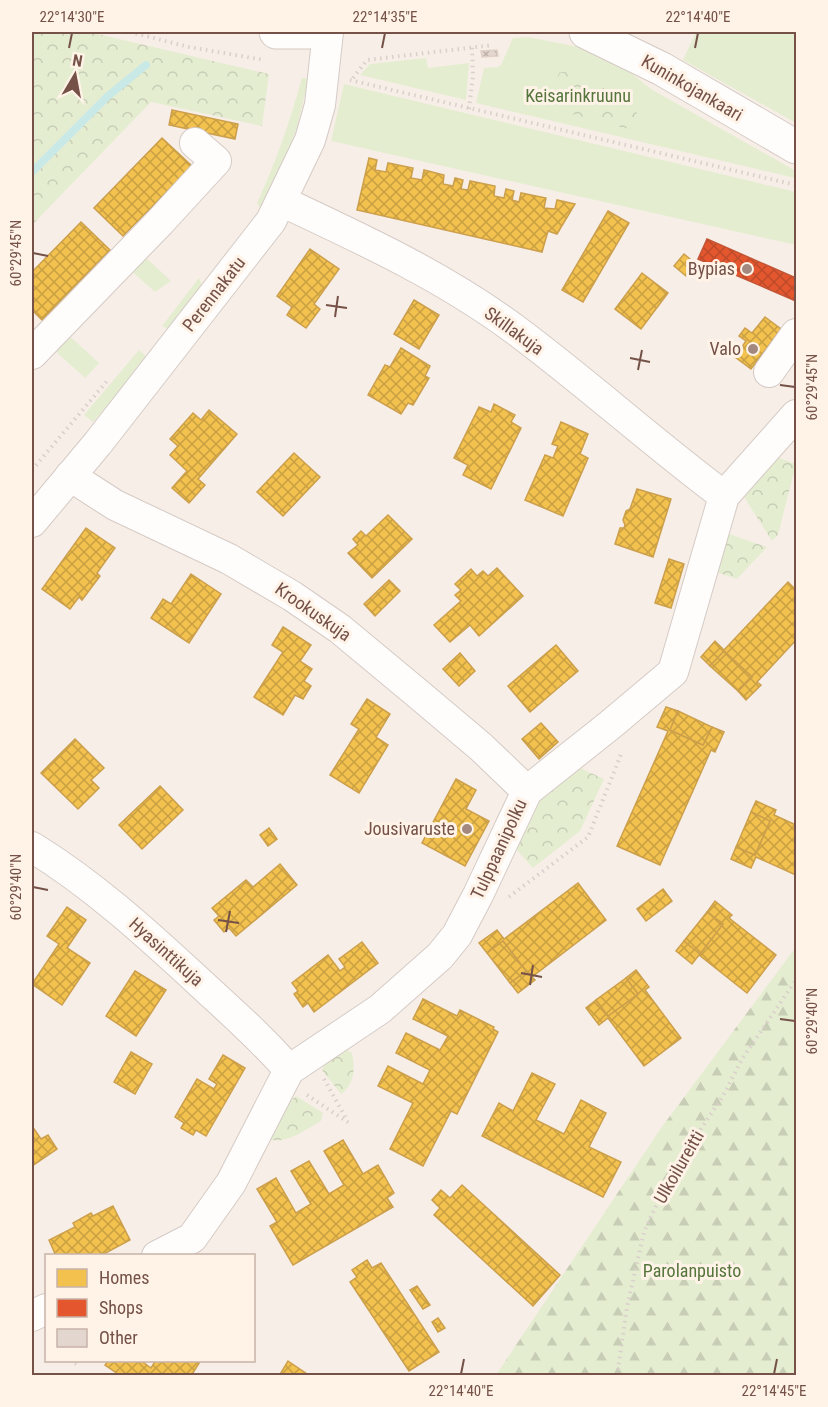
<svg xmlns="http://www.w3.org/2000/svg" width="828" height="1407" viewBox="0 0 828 1407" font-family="'Roboto Condensed',sans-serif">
<defs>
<pattern id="forest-firs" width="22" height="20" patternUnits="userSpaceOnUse" patternTransform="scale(1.5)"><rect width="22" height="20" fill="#e5edd1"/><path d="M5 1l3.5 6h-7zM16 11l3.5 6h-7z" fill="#c8cdb5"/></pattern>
<pattern id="park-crowns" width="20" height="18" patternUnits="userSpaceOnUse" patternTransform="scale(1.5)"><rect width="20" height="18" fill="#e5edd1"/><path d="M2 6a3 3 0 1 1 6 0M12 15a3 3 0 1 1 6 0" fill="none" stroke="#c8cdb5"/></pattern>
<pattern id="homes-cross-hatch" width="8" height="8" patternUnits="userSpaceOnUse" patternTransform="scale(1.5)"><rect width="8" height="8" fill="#f2c14e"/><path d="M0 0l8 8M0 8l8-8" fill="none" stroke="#c99f43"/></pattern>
<pattern id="shops-cross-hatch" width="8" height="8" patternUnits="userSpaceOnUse" patternTransform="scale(1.5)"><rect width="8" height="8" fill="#e4572e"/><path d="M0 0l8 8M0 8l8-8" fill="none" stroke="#bd4a29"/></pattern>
<pattern id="building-cross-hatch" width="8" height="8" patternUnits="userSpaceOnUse" patternTransform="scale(1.5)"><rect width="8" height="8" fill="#e3d6cf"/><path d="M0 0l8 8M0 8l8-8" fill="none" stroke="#bdb0aa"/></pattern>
</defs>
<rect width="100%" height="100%" fill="#f7efe7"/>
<g fill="#e5edd1">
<path d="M696 32H796V123L683 60Z"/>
<path d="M528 37 579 47 620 64 651 89 796 171 795 178 476 103 484 68 498 67 501 65 513 38Z"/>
<path d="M426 58 428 68 469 63 466 100 360 75 370 64Z"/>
<path d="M302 78H309L297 127 282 169 261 209 257 203C276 162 290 121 302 78Z"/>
<path d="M344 84 796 192V245L331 141Z"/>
<path d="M142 254 171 281 155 292 129 269Z"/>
<path d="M199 278 204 288 170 330 162 326Z"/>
<path d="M65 332 99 363 85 378 51 347Z"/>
<path d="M139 350 148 358 93 422 84 415Z"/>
</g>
<path fill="url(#forest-firs)" d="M796 947V1375H496L661 1128Z"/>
<g fill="url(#park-crowns)">
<path d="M32 32H89L269 74 262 126 151 102 32 225Z"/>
<path d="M566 71C593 79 621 97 641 117L638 125 632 129 624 128 553 109 551 96 559 73Z"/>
<path d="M777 457 796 464 778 535 772 541 744 497Z"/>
<path d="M726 533 767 547 737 579 716 572Z"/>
<path d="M578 767 604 779 580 831 533 868 514 847 536 801Z"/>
<path d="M344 1048 352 1053C355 1069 355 1084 341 1094L322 1070 327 1060Z"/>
<path d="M296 1096 323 1113 321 1121C306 1129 284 1147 266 1138L289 1102Z"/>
</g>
<g fill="url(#homes-cross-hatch)" stroke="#cc9f4c" stroke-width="1.5">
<path d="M172 110 238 124 235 139 169 125Z"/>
<path d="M162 138 192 166 123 236 94 208Z"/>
<path d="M369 158 377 160 375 170 386 172 388 163 413 168 411 178 422 180 424 170 444 175 443 184 453 186 455 178 463 180 461 189 468 190 470 181 495 186 494 196 504 198 506 189 514 191 512 200 519 202 521 193 546 198 544 208 555 209 557 200 575 204 557 234 548 231 542 252 357 210Z"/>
<path d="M608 211 629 223 583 302 562 290Z"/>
<path d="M81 222 110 250 42 320 32 310V272Z"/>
<path d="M310 249 339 269 314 304 320 309 306 328 287 315 292 307 277 296Z"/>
<path d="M684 254 696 264 686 276 674 266Z"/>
<path d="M642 273 668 293 641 329 615 309Z"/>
<path d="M414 300 439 315 419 349 394 334Z"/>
<path d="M765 317 781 329 751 369 735 357 746 341 739 336 745 328 752 333Z"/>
<path d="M401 348 430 366 425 376 429 378 413 405 408 403 401 414 368 395 385 365 390 367Z"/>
<path d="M494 404 515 415 511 422 521 428 491 489 463 475 468 465 454 458 479 407 491 412Z"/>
<path d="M209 410 237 434 198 479 205 485 189 503 172 488 187 471 170 455 178 446 170 439 193 413 201 420Z"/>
<path d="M561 422 588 434 580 454 588 458 563 516 525 500 545 455 553 458 558 446 552 444Z"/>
<path d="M294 453 320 477 283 516 257 492Z"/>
<path d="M637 489 671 499 653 557 615 544 620 528H624L625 525 623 520 626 511 630 509Z"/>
<path d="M388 515 412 539 372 578 348 553 358 545 353 539 361 531 366 536Z"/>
<path d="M86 528 115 548 97 573 100 576 82 600 79 597 70 609 42 589Z"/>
<path d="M669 559 684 564 671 608 655 603Z"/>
<path d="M497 568 523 596 479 636 470 625 450 642 434 625 461 601 455 595 461 590 455 584 471 569 477 576 483 571 488 576Z"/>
<path d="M191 574 221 594 189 643 151 618 163 599 171 604Z"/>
<path d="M389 580 400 591 375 616 364 604Z"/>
<path d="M788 582 796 590V640L757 682 761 685 746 700 738 691 752 677 724 651 710 666 701 657 715 641 724 650Z"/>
<path d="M283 627 311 645 300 661 312 669 304 681 311 686 303 699 295 695 283 715 254 697 283 652 272 645Z"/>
<path d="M556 645 578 671 530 712 508 686Z"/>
<path d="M724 651 752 677 738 691 710 666Z"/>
<path d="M460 653 475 671 459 686 443 669Z"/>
<path d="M367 699 390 714 376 737 388 745 359 793 330 775 359 729 351 724Z"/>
<path d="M666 707 678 711 670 730 703 745 712 727 724 732 715 752 711 750 660 865 617 846 668 731 657 727Z"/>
<path d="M678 711 712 727 703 745 670 730Z"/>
<path d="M541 723 558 742 539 759 522 739Z"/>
<path d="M75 739 104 768 91 780 99 788 78 809 41 773Z"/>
<path d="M456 779 476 790 466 809 489 821 465 866 422 843Z"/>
<path d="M160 786 183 810 142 849 119 825Z"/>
<path d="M756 801 776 810 774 815 796 825V875L756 857 751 868 731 859 736 847 755 855 770 821 751 812Z"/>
<path d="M751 812 770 821 755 855 736 847Z"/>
<path d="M269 828 277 839 268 846 260 835Z"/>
<path d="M280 864 297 885 236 936 229 928 224 932 214 920 219 916 212 908 246 880 253 887Z"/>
<path d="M578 883 606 920 532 977 535 980 518 993 510 983 526 971 503 941 487 953 479 943 497 930 504 939Z"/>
<path d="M663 889 672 901 646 921 637 909Z"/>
<path d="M715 901 732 915 729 918 776 955 747 993 699 955 692 964 676 951 684 941 700 954 723 924 707 912Z"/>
<path d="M67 907 86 920 67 948 90 963 62 1005 32 984 59 944 47 936Z"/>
<path d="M707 912 723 924 700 954 684 941Z"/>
<path d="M503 941 526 971 510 983 487 953Z"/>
<path d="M362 942 378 963 314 1012 308 1003 303 1007 294 994 298 991 292 983 328 955 340 971 345 967 339 959Z"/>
<path d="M636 970 649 987 645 990 681 1038 644 1066 608 1018 599 1025 586 1008 596 1000 608 1016 638 994 626 978Z"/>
<path d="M135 971 166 990 136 1036 106 1016Z"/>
<path d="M626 978 638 994 608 1016 596 1000Z"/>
<path d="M423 999 457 1016 460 1010 494 1027 493 1029 498 1032 457 1114 451 1111 423 1166 390 1149 413 1103 378 1086 388 1066 423 1084 430 1070 396 1053 406 1033 440 1050 448 1036 413 1019Z"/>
<path d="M131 1052 152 1064 135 1094 114 1082Z"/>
<path d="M223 1055 245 1068 206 1136 196 1130 193 1135 181 1128 184 1123 175 1117 197 1079 214 1089 217 1084 209 1079Z"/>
<path d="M532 1073 555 1084 536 1120 564 1134 581 1100 606 1113 589 1147 621 1162 603 1197 482 1136 499 1103 513 1111Z"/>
<path d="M32 1126 41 1139 48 1135 57 1149 32 1166Z"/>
<path d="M343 1140 363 1174 378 1165 394 1193 387 1198 393 1207 293 1265 270 1226 277 1222 257 1189 276 1178 296 1213 311 1204 291 1171 309 1161 329 1194 344 1185 324 1151Z"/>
<path d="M462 1185 560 1275 533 1306 434 1215 440 1208 432 1200 441 1190 450 1198Z"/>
<path d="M113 1206 130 1240 100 1256H56L49 1240 75 1227 73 1223 91 1213 93 1216Z"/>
<path d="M367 1260 372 1268 381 1263 439 1352 409 1371 350 1282 357 1277 352 1270Z"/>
<path d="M417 1286 430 1305 423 1309 410 1290Z"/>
<path d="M438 1318 445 1328 438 1332 432 1322Z"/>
<path d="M109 1360H140L151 1368 156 1360H201L191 1376H121L105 1365Z"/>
<path d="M288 1361 307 1374V1376H279Z"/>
</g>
<path fill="url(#shops-cross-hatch)" stroke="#c35536" stroke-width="1.5" d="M707 239 796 278V301L698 259Z"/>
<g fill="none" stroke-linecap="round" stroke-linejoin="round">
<path stroke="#c9e9e7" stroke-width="8" d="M32 172 108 96 146 65"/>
</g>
<path fill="url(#building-cross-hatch)" stroke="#e0d1c9" stroke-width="1.5" d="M497 50 498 56 482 57 481 51Z"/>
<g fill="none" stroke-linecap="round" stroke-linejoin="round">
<defs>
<g id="minor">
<path d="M281 201C362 239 445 277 517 331 588 384 653 443 724 496"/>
<path d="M32 354 160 222 216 161 195 143"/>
<path d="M769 372 796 334"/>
<path d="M70 476 115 505 229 559 292 596 340 629 417 693 481 747 527 791"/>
<path d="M32 522 98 443 271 221 310 140 320 105 328 32"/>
<path d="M32 847C92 884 144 931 197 980 228 1009 261 1037 289 1070"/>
<path d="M157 1256 192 1238 231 1183 289 1070 380 1009 440 956 457 935 478 895 527 791 610 725 673 672 724 496 796 415"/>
<path d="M32 1316 46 1309"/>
</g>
<g id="tertiary">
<path d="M276 32H308"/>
<path d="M586 32 662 69 796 147"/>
</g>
</defs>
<use href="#minor" stroke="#d5cac5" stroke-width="32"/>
<use href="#tertiary" stroke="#d5cac5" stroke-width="35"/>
<g stroke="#d9cfcb" stroke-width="4" stroke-dasharray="1.5 4.5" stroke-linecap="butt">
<path d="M130 32 189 47 264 60"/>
<path d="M353 78 367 60 493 45"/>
<path d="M350 80 796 185"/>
<path d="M469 109 473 76 472 47"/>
<path d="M32 470 107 381"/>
<path d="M509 897 588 837 622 752"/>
<path d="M324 1079 347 1120"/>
<path d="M307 1095 349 1123"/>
<path d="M70 1360 78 1365"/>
<path d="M617 1376 627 1307 644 1232 671 1173 723 1096 742 1059 796 980"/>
</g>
<use href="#minor" stroke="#fefdfb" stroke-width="30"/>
<use href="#tertiary" stroke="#fefdfb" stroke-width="33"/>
</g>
<path fill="none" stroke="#755147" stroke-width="2" d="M69 48 72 33M382 48 385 33M695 48 698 33M33 253 48 256M326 305 347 308M335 317 338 296M630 358 650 362M638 370 642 350M780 385 795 387M33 887 48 890M218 920 239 923M226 932 230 911M521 973 542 977M530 985 533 965M780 1019 795 1021M461 1374 464 1359M774 1374 777 1359"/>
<g fill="#a2887f" stroke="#fff3e8" stroke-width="2">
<circle cx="747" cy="269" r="6"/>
<circle cx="753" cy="349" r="6"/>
<circle cx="467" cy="829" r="6"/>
</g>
<g text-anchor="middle" stroke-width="6" stroke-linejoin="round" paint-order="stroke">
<g font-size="18" fill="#755147" stroke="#fff3e8">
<text transform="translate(692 88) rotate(30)" y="6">Kuninkojankaari</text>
<text transform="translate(214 294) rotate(-52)" y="6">Perennakatu</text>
<text transform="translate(514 331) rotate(36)" y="6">Skillakuja</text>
<text transform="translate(313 612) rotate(35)" y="6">Krookuskuja</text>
<text transform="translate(499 849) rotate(-65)" y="6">Tulppaanipolku</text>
<text transform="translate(166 952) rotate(42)" y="6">Hyasinttikuja</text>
<text transform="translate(679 1167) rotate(-60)" y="6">Ulkoilureitti</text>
</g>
<g font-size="18" fill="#55753c" stroke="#fff3e8">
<text x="578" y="102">Keisarinkruunu</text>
<text x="692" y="1277">Parolanpuisto</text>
</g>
<g font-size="18" fill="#755147" stroke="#fff3e8" text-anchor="end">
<text x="735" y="275">Bypias</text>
<text x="741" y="355">Valo</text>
<text x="455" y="835">Jousivaruste</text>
</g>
</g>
<rect width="828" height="1407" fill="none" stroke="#fff3e8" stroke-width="66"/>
<rect x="45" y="1254" width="210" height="108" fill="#fff3e8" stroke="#c8b2a8" stroke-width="1.5"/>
<rect x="57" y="1269" width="30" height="18" fill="#f2c14e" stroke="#c8b2a8" stroke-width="1.5"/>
<text x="99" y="1284" font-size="18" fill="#755147">Homes</text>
<rect x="57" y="1299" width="30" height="18" fill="#e4572e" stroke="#c8b2a8" stroke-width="1.5"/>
<text x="99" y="1314" font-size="18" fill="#755147">Shops</text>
<rect x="57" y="1329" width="30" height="18" fill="#e3d6cf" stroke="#c8b2a8" stroke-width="1.5"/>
<text x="99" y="1344" font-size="18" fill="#755147">Other</text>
<g transform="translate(75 75) rotate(10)" stroke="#fff3e8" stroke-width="4.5" paint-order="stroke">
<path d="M0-4.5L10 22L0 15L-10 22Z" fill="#755147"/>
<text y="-9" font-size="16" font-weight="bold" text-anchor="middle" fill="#755147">N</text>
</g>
<rect x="33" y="33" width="762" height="1341" fill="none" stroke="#755147" stroke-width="2"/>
<g font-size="15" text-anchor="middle" fill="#755147">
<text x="72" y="22">22°14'30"E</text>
<text x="385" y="22">22°14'35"E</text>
<text x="698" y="22">22°14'40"E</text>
<text transform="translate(16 253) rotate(-90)" y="5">60°29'45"N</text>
<text transform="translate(812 387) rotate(-90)" y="5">60°29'45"N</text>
<text transform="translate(16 887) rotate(-90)" y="5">60°29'40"N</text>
<text transform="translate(812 1021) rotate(-90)" y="5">60°29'40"N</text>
<text x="461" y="1396">22°14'40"E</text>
<text x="774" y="1396">22°14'45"E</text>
</g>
</svg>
